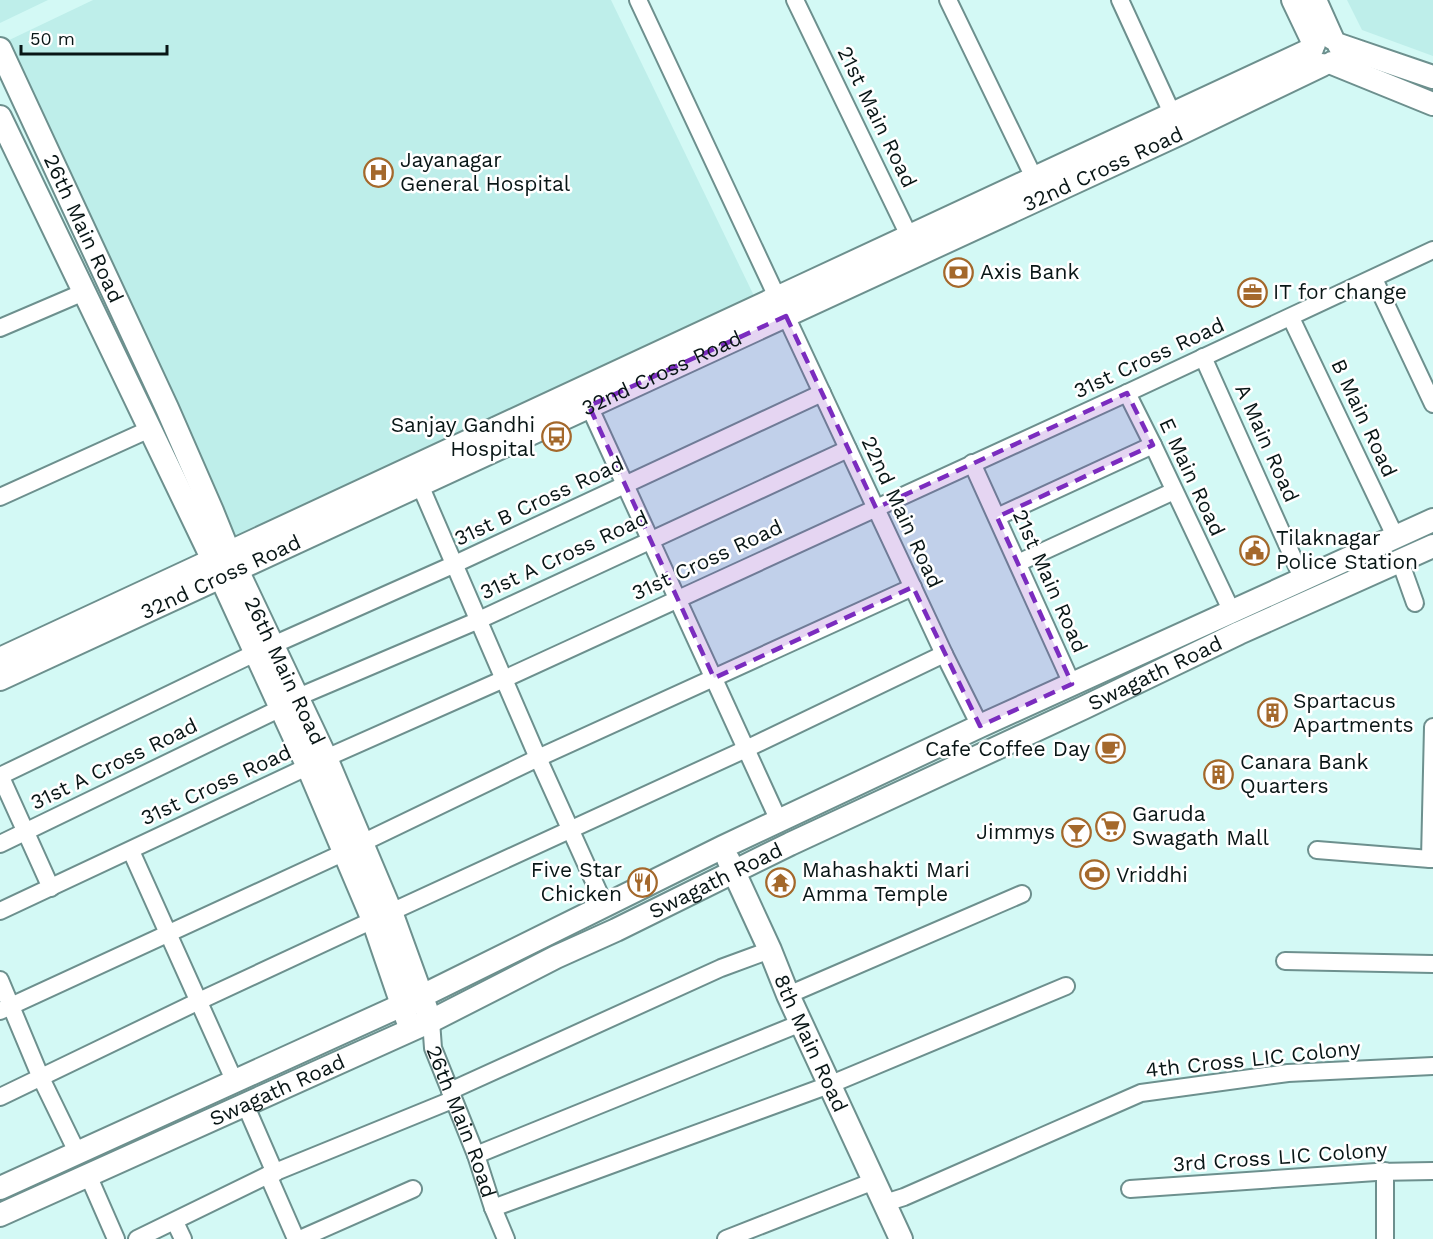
<svg xmlns="http://www.w3.org/2000/svg" width="1433" height="1239" viewBox="0 0 1433 1239" font-family="'Work Sans',sans-serif">
<rect width="100%" height="100%" fill="#d3f9f5"/>
<g fill="#beeeea">
<path d="M0 0H48L0 23Z"/>
<path d="M93 0H611L756 300 235 540 3 43Z"/>
<path d="M1347 0H1433V56L1362 30Z"/>
</g>
<g fill="none" stroke-linecap="round" stroke-linejoin="round">
<defs>
<g id="street">
<path d="M638 0 777 297"/>
<path d="M795 0 914 246"/>
<path d="M948 0 1039 188"/>
<path d="M1120 0 1177 124"/>
<path d="M1374 279 1433 404"/>
<path d="M786 316 944 654 980 726"/>
<path d="M1291 318 1396 538"/>
<path d="M0 328 84 292"/>
<path d="M1203 357 1303 580"/>
<path d="M1127 393 1153 445 1232 612"/>
<path d="M589 406 779 821"/>
<path d="M972 463 1072 684"/>
<path d="M420 485 538 758 605 906"/>
<path d="M0 497 150 429"/>
<path d="M997 517 1153 445"/>
<path d="M1400 561 1415 603"/>
<path d="M1018 563 1174 491"/>
<path d="M273 645 455 564 822 393"/>
<path d="M298 697 479 620 848 449"/>
<path d="M1433 727 1430 859H1433"/>
<path d="M0 775 51 888"/>
<path d="M0 776 255 653"/>
<path d="M362 843 538 758 913 587"/>
<path d="M0 844 281 708"/>
<path d="M1317 850 1430 859"/>
<path d="M131 851 234 1080"/>
<path d="M0 911 326 758 504 679 1127 393 1433 250"/>
<path d="M391 912 746 749 944 654"/>
<path d="M1285 961 1433 964"/>
<path d="M0 980 41 1078 77 1152"/>
<path d="M788 995 1022 894"/>
<path d="M0 1011 345 852"/>
<path id="s1" d="M431 1021 433 1048 476 1155 493 1208 506 1239"/>
<path d="M450 1091 721 968 770 950"/>
<path d="M0 1097 199 1001 373 920"/>
<path d="M245 1104 275 1173"/>
<path d="M476 1155 801 1023"/>
<path d="M88 1175 116 1239"/>
<path d="M268 1175 296 1239"/>
<path d="M1130 1189 1376 1172 1433 1171"/>
<path d="M885 1203 904 1197 1141 1093 1288 1073 1433 1066"/>
<path d="M493 1208 829 1085 1066 986"/>
<path d="M175 1222 183 1239"/>
<path d="M137 1239 268 1175 452 1100"/>
<path d="M300 1239 413 1189"/>
<path d="M726 1239 874 1181"/>
<path d="M1385 1239V1171"/>
</g>
<g id="secondary">
<path d="M1293 0 1314 44"/>
<path d="M1315 0 1332 38"/>
<path d="M1339 45 1433 77"/>
<path id="s2" d="M0 49 167 408 212 511 229 553 326 758 391 912 427 1011"/>
<path d="M1332 63 1433 104"/>
<path d="M0 117 213 560 308 767 373 920 407 1019"/>
<path d="M0 659 1312 49"/>
<path id="s3" d="M0 679 1181 133 1322 65"/>
<path id="s4" d="M728 859 770 950 788 995 901 1239"/>
<path d="M0 1188 422 996 723 847 980 726 1433 520"/>
<path id="s5" d="M0 1215 431 1021 556 957 616 930 790 844 1083 708 1239 633 1433 546"/>
</g>
</defs>
<use href="#street" stroke="#6d908e" stroke-width="20"/>
<use href="#secondary" stroke="#6d908e" stroke-width="26"/>
<use href="#street" stroke="#fff" stroke-width="16"/>
<use href="#secondary" stroke="#fff" stroke-width="22"/>
</g>
<path fill="#7b2cbf" fill-opacity="0.2" stroke="#7b2cbf" stroke-width="4.5" stroke-dasharray="12 8" stroke-linejoin="round" d="M786 316 876 508 1127 393 1153 445 997 517 1072 684 980 726 913 587 714 678 589 406Z"/>
<defs>
<symbol id="hospital-ring" viewBox="-11 -11 22 22"><circle r="9.5" fill="#fff" stroke="#a4682b" stroke-width="1.5"/><path d="M-5-5h3v3.5h4V-5h3V5h-3V1.5h-4V5h-3Z" fill="#a4682b"/></symbol>
<symbol id="bank-ring" viewBox="-11 -11 22 22"><circle r="9.5" fill="#fff" stroke="#a4682b" stroke-width="1.5"/><path d="M-6-4H6V4H-6ZM0-2.3a2.3 2.3 0 1 0 0 4.6a2.3 2.3 0 1 0 0-4.6Z" fill="#a4682b"/></symbol>
<symbol id="office-ring" viewBox="-11 -11 22 22"><circle r="9.5" fill="#fff" stroke="#a4682b" stroke-width="1.5"/><path d="M-6-3h4V-5.5h4V-3h4V5H-6ZM-1-4.5V-3h2v-1.5ZM-6 0V1H6V0Z" fill="#a4682b"/></symbol>
<symbol id="bus-ring" viewBox="-11 -11 22 22"><circle r="9.5" fill="#fff" stroke="#a4682b" stroke-width="1.5"/><path d="M-5-6H5V4H4V6H2V4H-2V6H-4V4H-5ZM-3.5-4V0h7V-4ZM-3.5 1.2v1.5H-2V1.2ZM2 1.2v1.5H3.5V1.2Z" fill="#a4682b"/></symbol>
<symbol id="civic-ring" viewBox="-11 -11 22 22"><circle r="9.5" fill="#fff" stroke="#a4682b" stroke-width="1.5"/><path d="M-.6-6.5H3V-4.5H.6V-3L4-1V1h2V6H-6V1h2V-1L-.6-3ZM-1.2 2.5V6h2.4V2.5Z" fill="#a4682b"/></symbol>
<symbol id="building-ring" viewBox="-11 -11 22 22"><circle r="9.5" fill="#fff" stroke="#a4682b" stroke-width="1.5"/><path d="M-4-6H4V6H1V3H-1V6H-4ZM-2.5-4.3h1.7v1.8h-1.7ZM.8-4.3h1.7v1.8H.8ZM-2.5-1h1.7V.8h-1.7ZM.8-1h1.7V.8H.8Z" fill="#a4682b"/></symbol>
<symbol id="cafe-ring" viewBox="-11 -11 22 22"><circle r="9.5" fill="#fff" stroke="#a4682b" stroke-width="1.5"/><path d="M-5.5-4.5H6V0H3Q3 3.5 0 3.5H-2.5Q-5.5 3.5-5.5 0ZM3-3.2v2h1.7v-2ZM-6 4.5H4V6H-6Z" fill="#a4682b"/></symbol>
<symbol id="supermarket-ring" viewBox="-11 -11 22 22"><circle r="9.5" fill="#fff" stroke="#a4682b" stroke-width="1.5"/><path d="M-6-5.5h2.5l.6 2H6L4.5 2H-2.5L-4.4-4H-6ZM-1.5 3.2a1.3 1.3 0 1 0 .1 0ZM3 3.2a1.3 1.3 0 1 0 .1 0Z" fill="#a4682b"/></symbol>
<symbol id="bar-ring" viewBox="-11 -11 22 22"><circle r="9.5" fill="#fff" stroke="#a4682b" stroke-width="1.5"/><path d="M-6-5H6L.8 .8V4.5H3.5V6h-7V4.5H-.8V.8Z" fill="#a4682b"/></symbol>
<symbol id="stadium-ring" viewBox="-11 -11 22 22"><circle r="9.5" fill="#fff" stroke="#a4682b" stroke-width="1.5"/><path d="M0-5a6.5 5 0 1 0 0 10a6.5 5 0 1 0 0-10ZM-3.5-1.8h7v3.6h-7Z" fill="#a4682b"/></symbol>
<symbol id="restaurant-ring" viewBox="-11 -11 22 22"><circle r="9.5" fill="#fff" stroke="#a4682b" stroke-width="1.5"/><path d="M-5-6h1v4h1v-4h1v4h1v-4h1v5L-1.5 .5V6h-2V.5L-5-1ZM5-6V6H3V1.5H1.5Q1.5-4 5-6Z" fill="#a4682b"/></symbol>
<symbol id="temple-ring" viewBox="-11 -11 22 22"><circle r="9.5" fill="#fff" stroke="#a4682b" stroke-width="1.5"/><path d="M0-6L5-2H3V0L6.5 2.5H4V6H1.5V3h-3V6H-4V2.5H-6.5L-3 0V-2H-5Z" fill="#a4682b"/></symbol>
</defs>
<g fill-rule="evenodd">
<use href="#hospital-ring" x="362" y="156" width="33" height="33"/>
<use href="#bank-ring" x="942" y="256" width="33" height="33"/>
<use href="#office-ring" x="1236" y="276" width="33" height="33"/>
<use href="#bus-ring" x="540" y="420" width="33" height="33"/>
<use href="#civic-ring" x="1238" y="534" width="33" height="33"/>
<use href="#building-ring" x="1256" y="696" width="33" height="33"/>
<use href="#cafe-ring" x="1094" y="732" width="33" height="33"/>
<use href="#building-ring" x="1202" y="758" width="33" height="33"/>
<use href="#supermarket-ring" x="1094" y="810" width="33" height="33"/>
<use href="#bar-ring" x="1060" y="816" width="33" height="33"/>
<use href="#stadium-ring" x="1078" y="858" width="33" height="33"/>
<use href="#restaurant-ring" x="626" y="866" width="33" height="33"/>
<use href="#temple-ring" x="764" y="866" width="33" height="33"/>
</g>
<g text-anchor="middle" stroke-width="5" stroke-linejoin="round" paint-order="stroke">
<g font-size="21" fill="#091616" stroke="#fff">
<text transform="translate(877 117) rotate(64)" y="7">21st Main Road</text>
<text dy="7" stroke="none"><textPath href="#s3" startOffset="1215">32nd Cross Road</textPath></text>
<text dy="7" stroke="none"><textPath href="#s2" startOffset="198">26th Main Road</textPath></text>
<text transform="translate(1149 358) rotate(-25)" y="7">31st Cross Road</text>
<text dy="7" stroke="none"><textPath href="#s3" startOffset="729">32nd Cross Road</textPath></text>
<text transform="translate(1364 418) rotate(65)" y="7">B Main Road</text>
<text transform="translate(1267 443) rotate(66)" y="7">A Main Road</text>
<text transform="translate(1192 477) rotate(65)" y="7">E Main Road</text>
<text transform="translate(539 501) rotate(-25)" y="7">31st B Cross Road</text>
<text transform="translate(902 512) rotate(65)" y="7">22nd Main Road</text>
<text transform="translate(564 555) rotate(-25)" y="7">31st A Cross Road</text>
<text transform="translate(707 560) rotate(-25)" y="7">31st Cross Road</text>
<text dy="7" stroke="none"><textPath href="#s3" startOffset="243">32nd Cross Road</textPath></text>
<text transform="translate(1050 581) rotate(66)" y="7">21st Main Road</text>
<text dy="7" stroke="none"><textPath href="#s2" startOffset="684">26th Main Road</textPath></text>
<text dy="7" stroke="none"><textPath href="#s5" startOffset="1276">Swagath Road</textPath></text>
<text transform="translate(114 764) rotate(-26)" y="7">31st A Cross Road</text>
<text transform="translate(216 785) rotate(-25)" y="7">31st Cross Road</text>
<text dy="7" stroke="none"><textPath href="#s5" startOffset="790">Swagath Road</textPath></text>
<text dy="7" stroke="none"><textPath href="#s4" startOffset="202">8th Main Road</textPath></text>
<text transform="translate(1253 1059) rotate(-6)" y="7">4th Cross LIC Colony</text>
<text dy="7" stroke="none"><textPath href="#s5" startOffset="304">Swagath Road</textPath></text>
<text dy="7" stroke="none"><textPath href="#s1" startOffset="106">26th Main Road</textPath></text>
<text transform="translate(1280 1157) rotate(-4)" y="7">3rd Cross LIC Colony</text>
</g>
<g font-size="21" fill="#091616" stroke="#fff" text-anchor="start">
<text x="400" y="167">Jayanagar<tspan x="400" dy="24">General Hospital</tspan></text>
<text x="980" y="279">Axis Bank</text>
<text x="1273" y="299">IT for change</text>
<text x="535" y="432" text-anchor="end">Sanjay Gandhi<tspan x="535" dy="24">Hospital</tspan></text>
<text x="1276" y="545">Tilaknagar<tspan x="1276" dy="24">Police Station</tspan></text>
<text x="1293" y="708">Spartacus<tspan x="1293" dy="24">Apartments</tspan></text>
<text x="1090" y="756" text-anchor="end">Cafe Coffee Day</text>
<text x="1240" y="769">Canara Bank<tspan x="1240" dy="24">Quarters</tspan></text>
<text x="1132" y="821">Garuda<tspan x="1132" dy="24">Swagath Mall</tspan></text>
<text x="1055" y="839" text-anchor="end">Jimmys</text>
<text x="622" y="877" text-anchor="end">Five Star<tspan x="622" dy="24">Chicken</tspan></text>
<text x="802" y="877">Mahashakti Mari<tspan x="802" dy="24">Amma Temple</tspan></text>
<text x="1116" y="882">Vriddhi</text>
</g>
</g>
<path d="M21 45v9h146v-9" fill="none" stroke="#091616" stroke-width="3"/>
<text x="30" y="45" font-size="18" fill="#091616" stroke="#ffffff" stroke-width="4.5" paint-order="stroke">50 m</text>
</svg>
